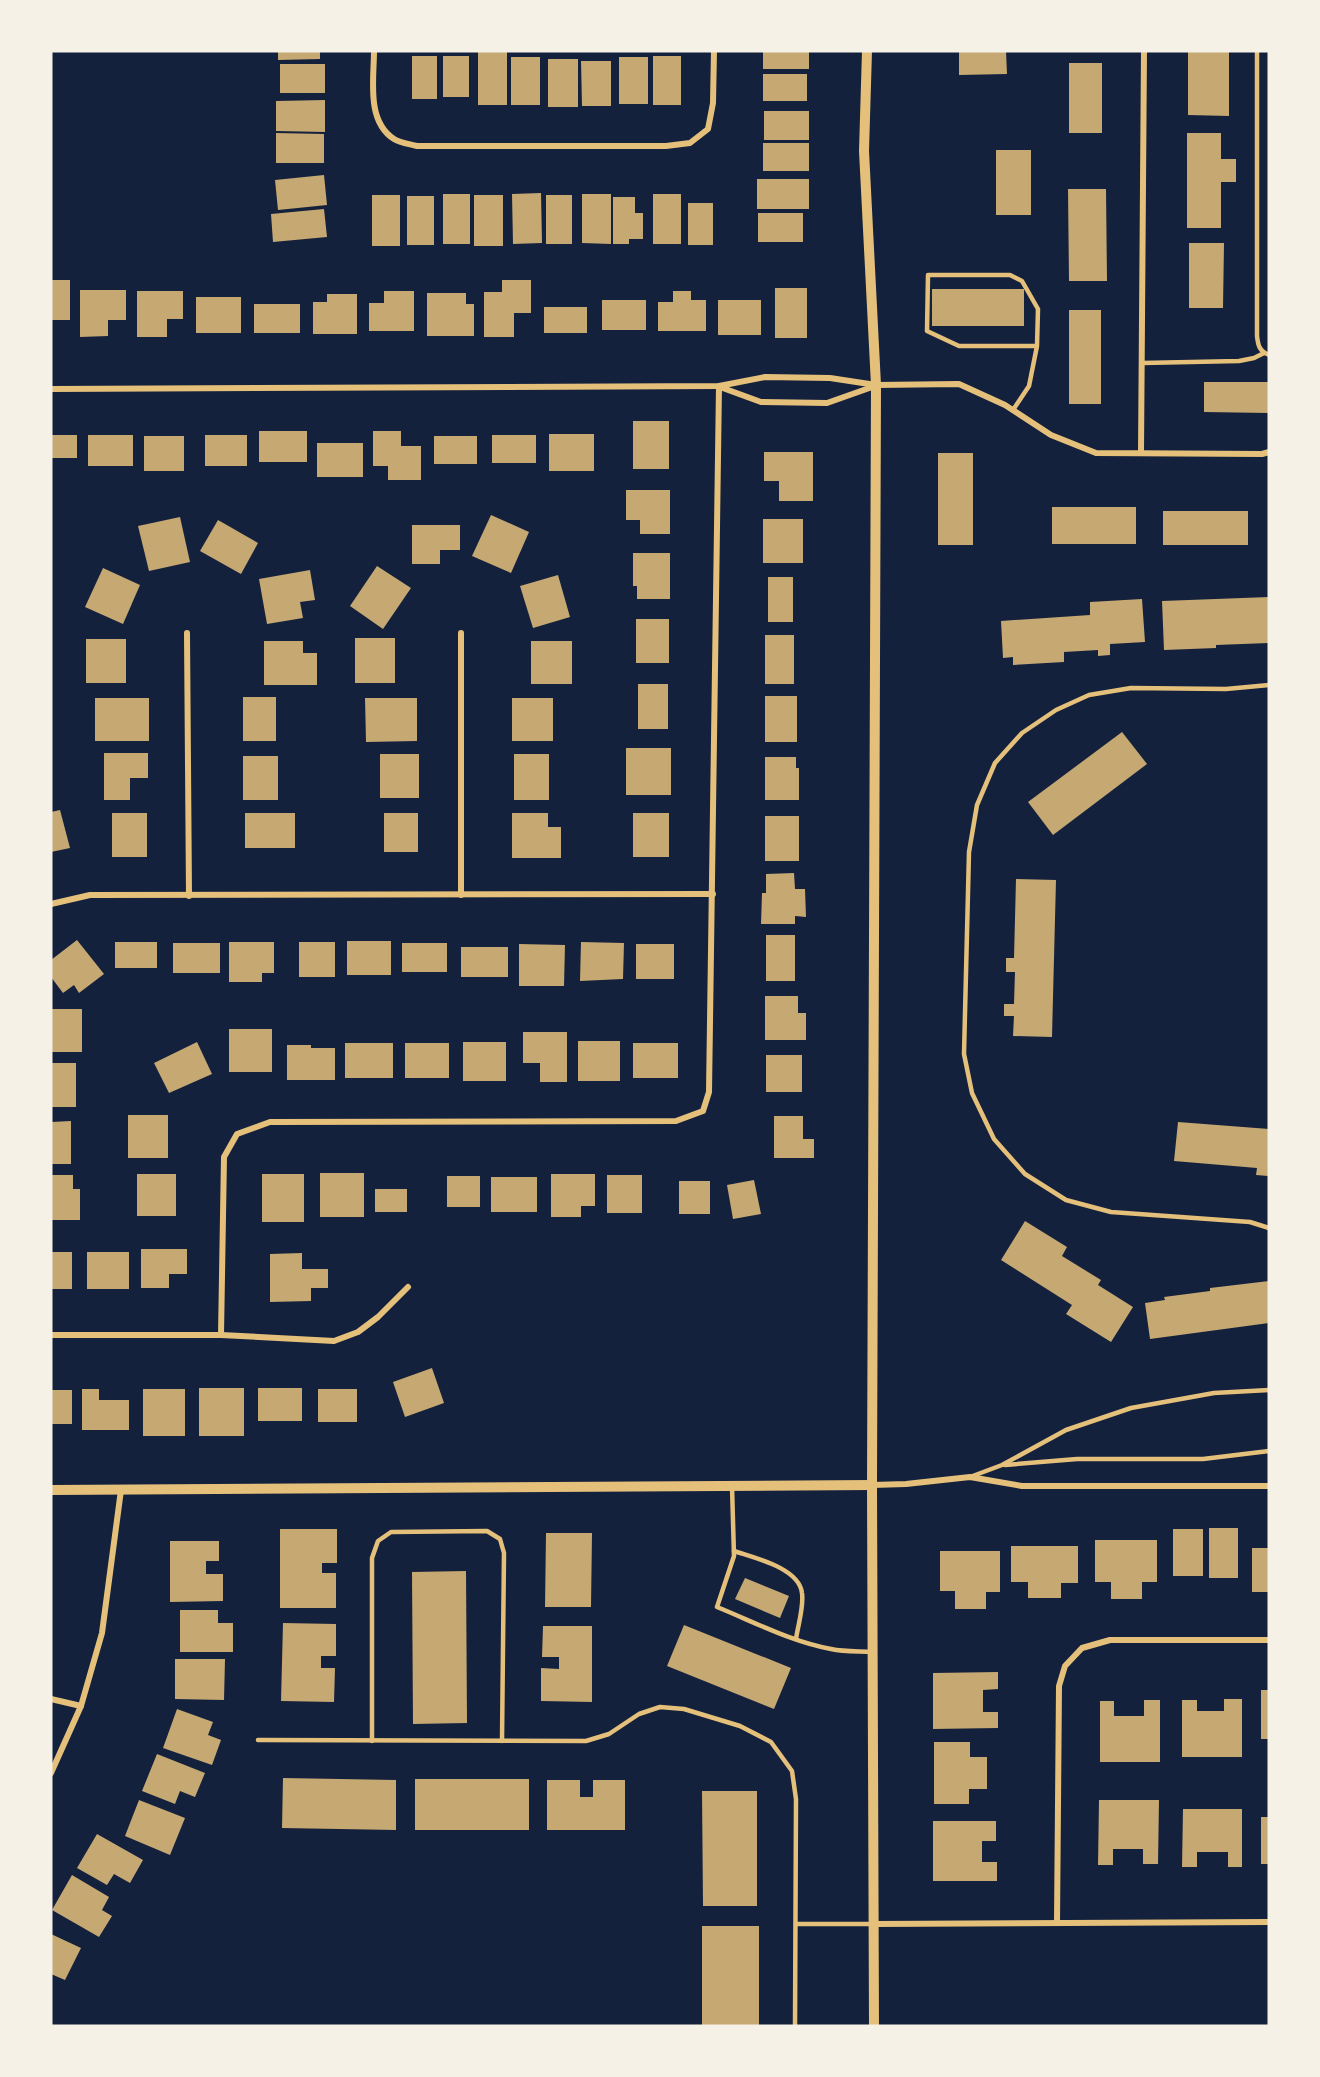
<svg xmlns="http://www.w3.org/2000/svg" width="1320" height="2077" viewBox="0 0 1320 2077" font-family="'DejaVu Sans',sans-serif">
<rect width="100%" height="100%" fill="#14213d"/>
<g fill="#c6a872">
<path d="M278 51H320V59L278 60Z"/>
<rect x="478" y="51" width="29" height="54"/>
<rect x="763" y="51" width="46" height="18"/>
<path d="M959 51H1006L1007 74 959 75Z"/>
<path d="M1188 51H1229V116L1188 115Z"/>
<rect x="412" y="56" width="25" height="43"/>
<rect x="443" y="56" width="26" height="41"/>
<rect x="653" y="56" width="28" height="49"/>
<rect x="511" y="57" width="29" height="48"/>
<rect x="619" y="57" width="29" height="47"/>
<rect x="548" y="59" width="30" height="48"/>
<path d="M581 61H611V106H582Z"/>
<rect x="1069" y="63" width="33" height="70"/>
<rect x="280" y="64" width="45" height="29"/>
<rect x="763" y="74" width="44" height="27"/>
<path d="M325 100V132L276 131V101Z"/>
<rect x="764" y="111" width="45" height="29"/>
<path d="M276 133 324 134V163H276Z"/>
<path d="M1187 133H1221V159H1236V182H1221V228H1187Z"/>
<rect x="763" y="143" width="46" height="28"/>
<rect x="996" y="150" width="35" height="65"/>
<path d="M324 175 327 205 278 210 275 180Z"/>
<rect x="757" y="179" width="52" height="30"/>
<path d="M1068 189H1106L1107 281H1069Z"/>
<path d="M541 193 542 243 513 244 512 194Z"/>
<rect x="443" y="194" width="27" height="50"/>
<path d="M582 194H611V244L582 243Z"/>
<rect x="653" y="194" width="28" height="50"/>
<rect x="372" y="195" width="28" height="51"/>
<rect x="474" y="195" width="29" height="51"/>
<rect x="546" y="195" width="26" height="49"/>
<rect x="407" y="196" width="27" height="49"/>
<path d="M613 197H635V213H643V239H629V244H613Z"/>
<rect x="688" y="203" width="25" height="42"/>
<path d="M324 209 327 237 273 242 271 214Z"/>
<rect x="758" y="213" width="45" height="29"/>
<path d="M1189 243H1224L1223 308H1189Z"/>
<rect x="51" y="280" width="19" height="40"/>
<path d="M502 280H531V313H514V337H484V292H502Z"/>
<rect x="775" y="288" width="32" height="50"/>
<rect x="932" y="289" width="92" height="37"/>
<path d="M80 290H126V320H108V336L80 337Z"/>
<path d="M137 291H183V319H167V337H137Z"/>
<path d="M384 291H414V331H369V303H384Z"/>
<path d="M673 291H691V300H706V331H658V302H673Z"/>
<path d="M427 293H466V304H474V336H427Z"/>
<path d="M327 294H357V334H313V302H327Z"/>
<rect x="196" y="297" width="45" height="36"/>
<rect x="602" y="300" width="44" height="30"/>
<rect x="718" y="300" width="43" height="35"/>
<rect x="254" y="304" width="46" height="29"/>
<rect x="544" y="307" width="43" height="26"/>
<rect x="1069" y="310" width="32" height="94"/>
<path d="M1204 382H1269V413L1204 412Z"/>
<rect x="633" y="421" width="36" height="48"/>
<rect x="259" y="431" width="48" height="31"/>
<path d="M373 431H401V446H421V480H388V466H373Z"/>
<rect x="549" y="434" width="45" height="37"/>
<rect x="51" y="435" width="26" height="23"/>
<rect x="88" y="435" width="45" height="31"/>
<rect x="205" y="435" width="42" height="31"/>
<rect x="492" y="435" width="44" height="28"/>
<rect x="144" y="436" width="40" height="35"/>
<rect x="434" y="436" width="43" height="28"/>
<rect x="317" y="443" width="46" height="34"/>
<path d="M764 452H813V501H779V481H764Z"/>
<rect x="938" y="453" width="35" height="92"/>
<path d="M626 490H670V534H640V520H626Z"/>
<rect x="1052" y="507" width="84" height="37"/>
<rect x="1163" y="511" width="85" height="34"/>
<path d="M491 515 529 532 511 573 472 556Z"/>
<path d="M180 517 190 562 149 571 138 526Z"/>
<rect x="763" y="519" width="40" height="44"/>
<path d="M218 520 258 543 241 574 200 551Z"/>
<path d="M412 525H460V550H440V564H412Z"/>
<path d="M633 553H670V599H637V586H633Z"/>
<path d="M377 566 411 588 383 629 350 606Z"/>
<path d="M103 568 140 585 123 624 85 607Z"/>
<path d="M310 570 315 600 300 602 303 618 267 624 259 579Z"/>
<path d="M558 575 570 617 533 628 520 586Z"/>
<rect x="768" y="577" width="25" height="45"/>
<path d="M1269 597V643L1216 645V648L1164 650 1162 601Z"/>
<path d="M1142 599 1145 642 1110 644V655L1098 656V650L1064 652V662L1013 665V657L1003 658 1001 621 1090 615V602Z"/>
<rect x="636" y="619" width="33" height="44"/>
<rect x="765" y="635" width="29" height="49"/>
<rect x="355" y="638" width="40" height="45"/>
<rect x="86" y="639" width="40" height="44"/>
<path d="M264 641H303V653H317V685H264Z"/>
<rect x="531" y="641" width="41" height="43"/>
<rect x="638" y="684" width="30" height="45"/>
<rect x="765" y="696" width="32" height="46"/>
<rect x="243" y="697" width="33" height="44"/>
<rect x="95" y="698" width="54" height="43"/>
<path d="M365 698H417V741L366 742Z"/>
<rect x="512" y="698" width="41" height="43"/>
<path d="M1122 732 1147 764 1053 835 1028 802Z"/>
<rect x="626" y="748" width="45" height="47"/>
<path d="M104 753H148V778H130V800H104Z"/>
<rect x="380" y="754" width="39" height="44"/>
<rect x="514" y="754" width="35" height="46"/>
<rect x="243" y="756" width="35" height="44"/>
<path d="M765 757H796V768H799V800H765Z"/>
<path d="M60 810 70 848 51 852V812Z"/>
<rect x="112" y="813" width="35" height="44"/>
<rect x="245" y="813" width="50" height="35"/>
<rect x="384" y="813" width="34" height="39"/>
<path d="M512 813H548V827H561V858H512Z"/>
<rect x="633" y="813" width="36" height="44"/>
<rect x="765" y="816" width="34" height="45"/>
<path d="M794 873 795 889H805L806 917 795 916V924H761L762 893H766V874Z"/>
<path d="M1016 879 1056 880 1052 1037 1013 1036 1014 1016H1004V1004H1014L1015 972H1006V958H1014Z"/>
<rect x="766" y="935" width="29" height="46"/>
<path d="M77 940 104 974 79 993 74 985 63 993 51 977V960Z"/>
<rect x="347" y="941" width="44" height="34"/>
<rect x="115" y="942" width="42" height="26"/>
<path d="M229 942H274V973H262V982H229Z"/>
<rect x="299" y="942" width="36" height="35"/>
<path d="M581 942 624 943 623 979 580 981Z"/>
<rect x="173" y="943" width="47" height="30"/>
<rect x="402" y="943" width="45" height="29"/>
<path d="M519 944 565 945 564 986H519Z"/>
<rect x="636" y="944" width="38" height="35"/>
<rect x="461" y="947" width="47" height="30"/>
<path d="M765 996H798V1013H806V1040H765Z"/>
<rect x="51" y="1009" width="31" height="43"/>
<rect x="229" y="1029" width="43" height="43"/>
<path d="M523 1032H567V1082H540V1063H523Z"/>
<rect x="578" y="1041" width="42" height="40"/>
<path d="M197 1042 212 1074 169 1093 154 1063Z"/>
<rect x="463" y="1042" width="43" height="39"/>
<rect x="345" y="1043" width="48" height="35"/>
<rect x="405" y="1043" width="44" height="35"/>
<rect x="633" y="1043" width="45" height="35"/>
<path d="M287 1045H311V1048H335V1080H287Z"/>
<rect x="766" y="1055" width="36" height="37"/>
<rect x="51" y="1063" width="25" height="44"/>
<rect x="128" y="1115" width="40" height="43"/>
<path d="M774 1116H803V1139H814V1158H774Z"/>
<path d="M71 1121V1164H51V1122Z"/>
<path d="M1178 1122 1269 1129 1268 1176 1256 1175 1257 1168 1174 1161Z"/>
<rect x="320" y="1173" width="44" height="44"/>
<rect x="137" y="1174" width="39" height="42"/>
<rect x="262" y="1174" width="42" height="48"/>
<path d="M551 1174H595V1206H581V1217H551Z"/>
<path d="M51 1175H73V1189H80V1220H51Z"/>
<rect x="607" y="1175" width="35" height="38"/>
<rect x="447" y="1176" width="33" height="31"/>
<rect x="491" y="1177" width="46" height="35"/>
<path d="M754 1180 761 1214 733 1219 727 1185Z"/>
<rect x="679" y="1181" width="31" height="33"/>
<rect x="375" y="1189" width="32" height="23"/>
<path d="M1025 1221 1067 1247 1062 1256 1101 1280 1098 1285 1133 1307 1111 1342 1066 1314 1072 1305 1001 1260Z"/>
<path d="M141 1249H187V1274H169V1288H141Z"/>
<rect x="51" y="1252" width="21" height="37"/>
<rect x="87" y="1252" width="42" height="37"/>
<path d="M302 1253V1269H328V1288H311V1301L270 1302V1254Z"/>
<path d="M1269 1281V1323L1150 1339 1145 1303 1165 1300 1164 1297 1210 1291V1288Z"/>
<path d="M432 1368 444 1403 405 1417 393 1382Z"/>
<rect x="199" y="1388" width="45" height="48"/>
<rect x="258" y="1388" width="44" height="33"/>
<path d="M82 1389H99V1400H129V1430H82Z"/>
<rect x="143" y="1389" width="42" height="47"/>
<rect x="318" y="1389" width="39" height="33"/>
<rect x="51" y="1390" width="21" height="34"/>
<rect x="1209" y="1528" width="29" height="50"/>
<path d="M280 1529H337V1563H322V1573H336V1608H280Z"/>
<rect x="1173" y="1529" width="30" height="47"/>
<path d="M546 1533H592L591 1607H545Z"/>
<path d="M1095 1540H1157V1582H1142V1599H1111V1582H1095Z"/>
<path d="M170 1541H219V1561H206V1574H223V1601L170 1602Z"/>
<path d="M1011 1546H1078V1583H1061V1598H1028V1582H1011Z"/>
<rect x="1252" y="1548" width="17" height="44"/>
<path d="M940 1551H1000V1592H986V1609H955V1591H940Z"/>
<path d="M466 1571 467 1723 413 1724 412 1572Z"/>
<path d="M745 1578 789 1596 780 1618 735 1599Z"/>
<path d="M180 1610H218V1623H233V1652H180Z"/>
<path d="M283 1623 336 1624V1656H321V1668H335L334 1702 281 1701Z"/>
<path d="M684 1625 791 1668 774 1709 667 1666Z"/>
<path d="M543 1626H592V1702L541 1701V1668L559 1669V1657H542Z"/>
<path d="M175 1659H225L224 1700 175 1699Z"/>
<path d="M998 1672V1689L983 1690V1712H998V1728L933 1729V1673Z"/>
<rect x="1261" y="1690" width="8" height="49"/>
<path d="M1224 1699H1242V1757H1182V1700H1197V1711H1224Z"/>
<path d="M1144 1700H1160V1762H1100V1701H1114V1716H1144Z"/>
<path d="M177 1709 213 1722 208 1735 221 1740 212 1765 163 1748Z"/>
<path d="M934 1742H970V1757H987V1789H969V1804H934Z"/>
<path d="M157 1754 205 1773 195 1797 180 1791 175 1804 142 1791Z"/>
<path d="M283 1778 396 1780V1830L282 1828Z"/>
<rect x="415" y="1779" width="114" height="51"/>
<path d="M547 1780H580V1797H593V1780H625V1830H547Z"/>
<path d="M702 1791H757V1906H703Z"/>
<path d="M139 1800 185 1818 170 1855 125 1836Z"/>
<path d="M1099 1800H1159L1158 1864H1143V1849H1113V1865H1098Z"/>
<path d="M1183 1809H1242V1867H1228V1852H1197V1867H1182Z"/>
<rect x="1261" y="1817" width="8" height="47"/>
<path d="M933 1821H996V1841H982V1862H997V1881H933Z"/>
<path d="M97 1834 143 1860 130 1883 114 1874 107 1885 77 1868Z"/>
<path d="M72 1875 109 1897 102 1910 112 1916 99 1937 52 1910Z"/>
<rect x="702" y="1926" width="57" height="100"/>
<path d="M51 1934 81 1948 65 1980 51 1974Z"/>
</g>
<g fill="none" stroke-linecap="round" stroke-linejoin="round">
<g stroke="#e5c07b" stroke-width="4.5">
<path d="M1257 51V336C1258 345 1259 351 1269 355"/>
<path d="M1142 363 1239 361 1254 358 1264 353"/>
<path d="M1013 410 1029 386 1037 346 1038 309 1022 281 1010 275H928L927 331 959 346H1037"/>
<path d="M1269 685 1226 689 1131 688 1089 695 1056 710 1022 733 995 763 977 805 969 852 964 1054 972 1093 994 1139 1025 1174 1066 1200 1111 1212 1250 1222 1269 1228"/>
<path d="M1005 1465 1077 1459H1203L1269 1451"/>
<path d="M970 1477 1002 1465 1066 1430 1131 1408 1214 1393 1269 1390"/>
<path d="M732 1486 734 1556 717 1607C754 1622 792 1642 831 1649 845 1652 859 1651 873 1652"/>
<path d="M734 1551C755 1558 799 1568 802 1593 804 1607 798 1625 796 1639"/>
<path d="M258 1740 586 1741 609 1734 639 1714 660 1707 684 1709 740 1726 771 1742 792 1771 796 1799 795 2026"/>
<path d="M372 1741V1558L378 1541 391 1532 487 1531 500 1539 504 1553 502 1741"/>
<path d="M796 1924H872"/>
</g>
<g stroke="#e5c07b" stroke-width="6">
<path d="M374 51C374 79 366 121 394 139 400 143 410 144 417 146H666L690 143 708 129 713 103 714 51"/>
<path d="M720 387 761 402 827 403 875 386"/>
<path d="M51 389 719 386 765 377 830 378 876 385 959 384 1005 405 1051 435 1096 453 1262 454 1269 452"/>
<path d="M1141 453 1144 51"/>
<path d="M187 633 189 896"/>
<path d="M461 633V895"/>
<path d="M51 904 90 895 713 894"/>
<path d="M51 1335H221L334 1341 358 1332 378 1317 408 1287"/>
<path d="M221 1335 224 1157 237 1134 270 1122 676 1121 703 1111 709 1092 719 386"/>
<path d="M872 1485 906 1484 970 1477 1022 1486H1269"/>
<path d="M51 1699 81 1706"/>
<path d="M51 1773 81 1706 102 1633 121 1490"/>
<path d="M1057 1923 1059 1686 1065 1666 1082 1648 1110 1640H1269"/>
<path d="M875 1924 1269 1922"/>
</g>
<g stroke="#e5c07b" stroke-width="10">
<path d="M867 51 864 151 876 385 872 1485 874 2026"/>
<path d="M51 1490 872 1485"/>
</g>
</g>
<rect width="1320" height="2077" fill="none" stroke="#f6f1e7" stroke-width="105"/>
</svg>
